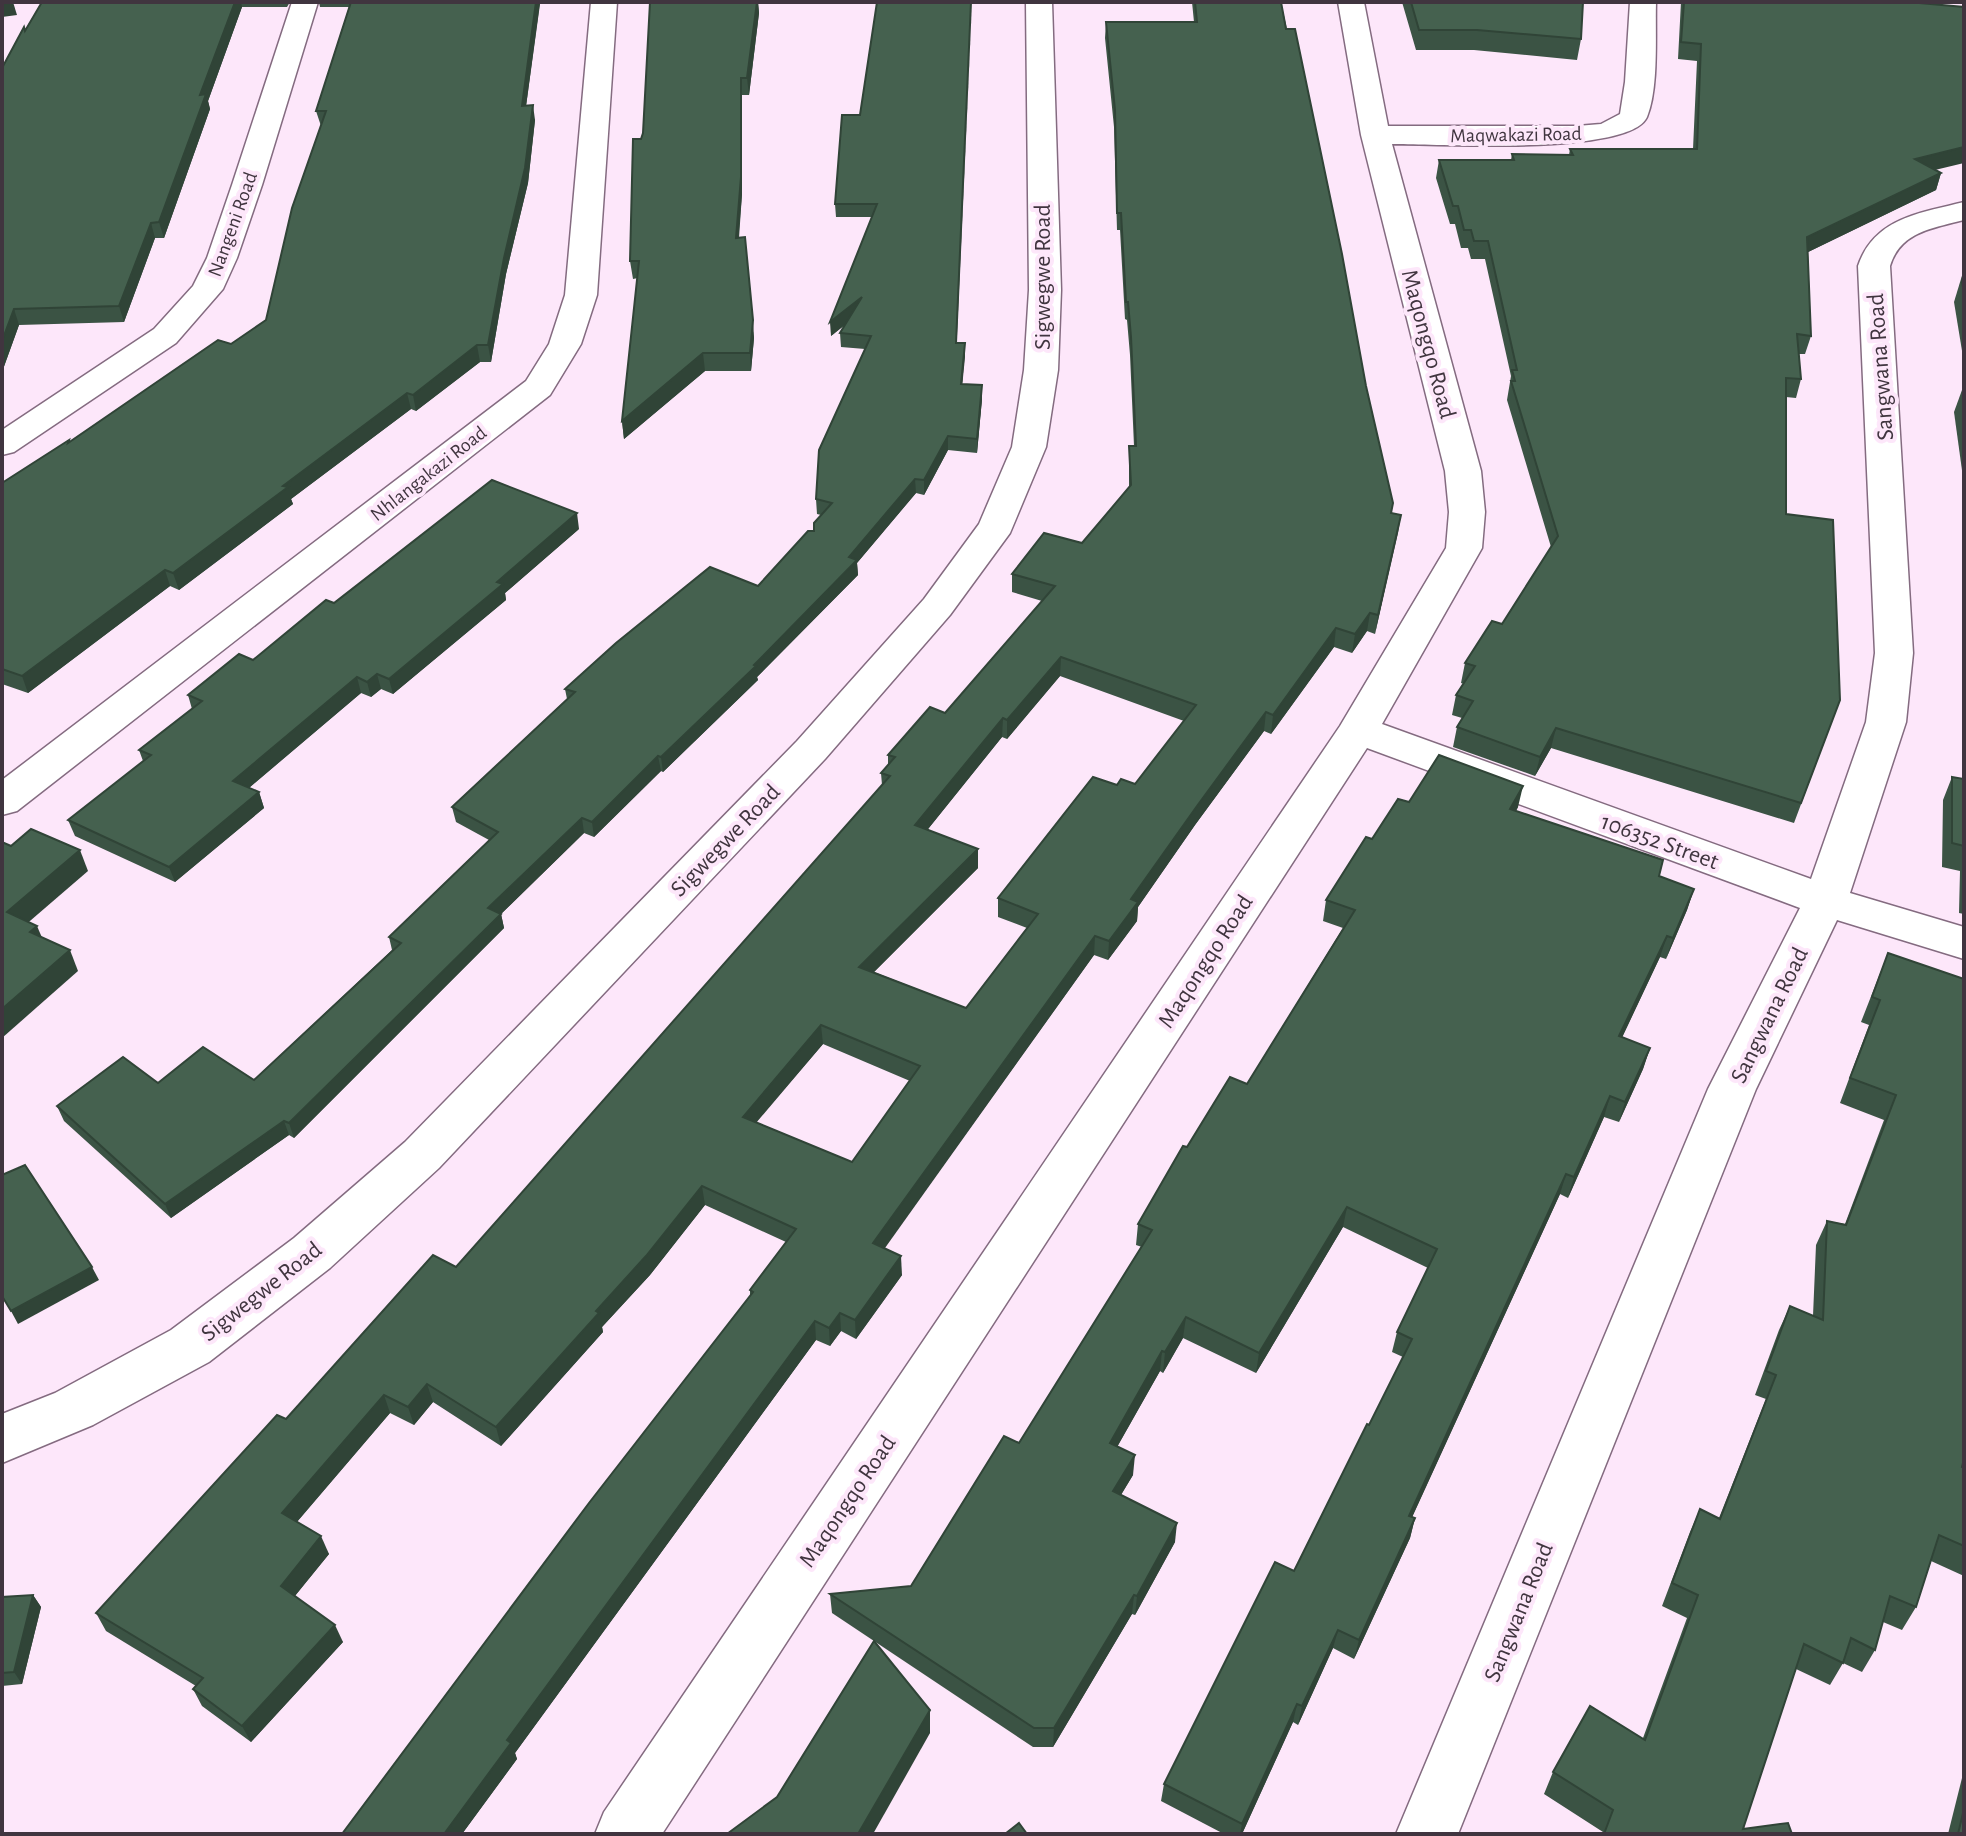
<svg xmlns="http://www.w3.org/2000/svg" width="1966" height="1836" viewBox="0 0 1966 1836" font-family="'Alegreya Sans',sans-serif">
<rect width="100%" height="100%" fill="#fde7fa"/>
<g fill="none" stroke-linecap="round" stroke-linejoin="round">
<defs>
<g id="minor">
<path d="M292 2H318L262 185 237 258 223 289 176 343 14 452 2 455V430L154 329 193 286 207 258 232 185Z"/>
<path d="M591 2H617L597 295 581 344 550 395 17 811 2 815V780L526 381 549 344 565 295Z"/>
<path d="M1026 2H1052L1061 290 1058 370 1046 447 1010 533 950 615 825 759 439 1168 330 1268 209 1362 93 1425 2 1463V1414L55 1393 171 1330 294 1238 405 1142 797 741 924 599 979 524 1012 447 1024 370 1029 290Z"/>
<path d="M1338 2H1364L1388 126H1577L1601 124 1620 114 1625 82 1630 2H1656C1655 34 1659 88 1647 117 1630 156 1434 144 1392 144L1481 471 1485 512 1482 548 1382 724 1811 879 1866 722 1875 653 1858 266C1874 218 1920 213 1964 202V220C1933 228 1900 232 1890 266L1913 653 1906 722 1850 893 1964 927V959L1837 920 1756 1089 1458 1834H1396L1708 1089 1800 908 1367 748 662 1834H595L604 1812 1340 726 1446 548 1449 512 1445 471 1361 135Z"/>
</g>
</defs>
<use href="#minor" stroke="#846b80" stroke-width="3"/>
<use href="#minor" fill="#fff" fill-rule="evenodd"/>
</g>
<g fill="#3b5344" fill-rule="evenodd">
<path d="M42 2H290L287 7H242L208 101 210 109 164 238H155L124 322 19 325 2 372V68Z"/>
<path d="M319 2H540L526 106 535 120 528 183 506 274 491 362H480L416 411 411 409 291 499 293 504 179 590 170 586 28 693 2 684V483L69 440 70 442 231 344 266 320 321 126 316 111 349 7H320Z"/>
<path d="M757 2H758L759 13 749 95H742V194L739 238 754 338 751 371H705L624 439 622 421 638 278 633 279 630 261 643 133Z"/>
<path d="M1192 2H1281L1366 386 1391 514 1401 515 1375 634 1367 631 1352 653 1334 647 1271 734 1264 731 1195 825 1138 907 1137 921 1108 960 1094 955 884 1248 902 1275 856 1339 841 1331 830 1346 816 1340 515 1753 517 1759 462 1834H342L750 1296V1290L786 1242 705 1205 650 1275 602 1327 603 1332 501 1446 433 1402 414 1425 390 1413 297 1522 329 1554 295 1596 343 1642 251 1742 202 1706 193 1689 196 1686 106 1631 96 1613 286 1419 456 1267 882 785 881 773 888 765V755L945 713 1042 601 1012 592V574L1082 543 1129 487V446H1134L1130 355 1127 320 1125 319 1120 230H1117L1114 127 1105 38 1106 22H1194ZM1060 676 1184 721 1135 784 1117 785 998 898V917L1027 928 966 1008 874 972 978 868 928 829 1002 737 1007 739ZM823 1044 910 1081 852 1162 756 1122Z"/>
<path d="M1402 2H1583L1581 39 1577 60 1474 50H1416Z"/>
<path d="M1681 2H1908L1936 170 1941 173 1936 190 1808 252 1811 336 1805 354H1799L1801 379 1796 398 1786 397V514L1840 700 1794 823 1551 748 1535 776 1453 747 1457 727 1462 718 1452 715 1456 695 1464 684 1461 683 1465 663 1502 624 1551 547 1507 400 1511 376 1485 259H1471L1468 248H1461L1455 224H1450L1436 178 1439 160H1511L1512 154 1569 155 1570 149H1693L1697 61 1678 59Z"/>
<path d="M842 115 957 343H965L962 384 982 399 977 453 948 450 924 495 916 493 857 563 858 575 757 677 758 680 663 772 661 771 594 837 584 833 501 914 504 928 294 1138 289 1135 171 1218 64 1121 57 1106 158 1083 254 1080 392 950 389 937 489 840 456 822 452 807 567 699 565 689 758 586 814 531 821 515 817 514 816 499 865 349 841 347 840 333 846 324 831 336 872 217H836L835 204Z"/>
<path d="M1964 269V363L1954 302Z"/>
<path d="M1962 390H1964V485L1954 412Z"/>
<path d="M579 529 505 593 506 600 393 694 381 689 371 697 361 693 249 788 259 792 264 808 175 882 75 836 68 820 143 761 139 750 192 709 188 695 253 660 334 603Z"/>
<path d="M1952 777 1964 779V914L1959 913 1960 871 1942 867 1943 800Z"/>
<path d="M1409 802 1518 807 1516 811 1659 876 1694 889 1687 910 1666 959 1660 957 1622 1037 1650 1048 1643 1069 1619 1122 1604 1117 1568 1198 1560 1194 1412 1517 1415 1518 1410 1538 1354 1659 1333 1648 1298 1725 1293 1722 1242 1834H1224L1161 1801 1164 1784 1294 1571 1369 1425 1403 1357 1392 1352 1397 1332 1428 1268 1343 1227 1256 1373 1183 1338 1163 1373 1160 1371 1117 1447 1133 1475 1121 1495 1175 1542 1135 1615 1132 1614 1053 1747H1033L874 1641 930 1710V1733L777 1797 874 1641 832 1613 830 1594 911 1586 1019 1443 1142 1247 1136 1245 1138 1224 1187 1147 1247 1084 1343 928 1323 921 1326 900 1372 839Z"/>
<path d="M1888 953 1962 1467 1964 1468V1576L1931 1561 1916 1607 1902 1630 1883 1622 1875 1650 1862 1672 1843 1663 1830 1685 1796 1669 1743 1829 1792 1834H1602L1603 1832 1544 1794 1553 1772 1643 1738 1687 1618 1662 1606 1690 1532 1700 1509 1719 1518 1766 1399 1755 1395 1779 1330 1790 1306 1813 1316 1816 1245 1827 1221 1845 1224 1884 1120 1840 1103 1869 1025 1861 1022Z"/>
<path d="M33 1595 41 1607 22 1684 2 1686V1597Z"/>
<path d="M1964 1770V1834H1948Z"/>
</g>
<g fill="#304437">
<path d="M2 2H13L17 15 2 17Z"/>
<path d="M235 2H241L242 7 208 101 210 109 164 238 159 222 200 95Z"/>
<path d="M536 2H540V4L524 121 522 106Z"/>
<path d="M757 2H758L759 13 749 95 747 78Z"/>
<path d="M972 2 956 357V343Z"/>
<path d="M741 78 742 95V194L737 255 736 238Z"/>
<path d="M533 105 535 120 528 183 506 274 491 362 488 345Z"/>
<path d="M1964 147V163L1910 176 1915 159Z"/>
<path d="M1941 173 1936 190 1802 255 1807 237Z"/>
<path d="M151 223 155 238 124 322 119 306Z"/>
<path d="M862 297V311L831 336 830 322Z"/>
<path d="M14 309 19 325 2 372V341Z"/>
<path d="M753 320 754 338 751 371 750 353Z"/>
<path d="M965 343V357L961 398V384Z"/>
<path d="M477 345 480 362 416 411 413 395Z"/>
<path d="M703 353 705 371 624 439 622 421Z"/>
<path d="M982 385V399L977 453V439Z"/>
<path d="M407 393 411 409 291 499 293 504 179 590 173 573 283 486Z"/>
<path d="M948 436V450L924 495V480Z"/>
<path d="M915 479 916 493 857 563 858 575 757 677 758 680 663 772 661 757 849 557Z"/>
<path d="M577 513 579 529 505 593 506 600 393 694 389 679 497 582Z"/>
<path d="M1401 515 1398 533 1375 634 1378 615Z"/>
<path d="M165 570 170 586 28 693 22 676Z"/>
<path d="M1370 613 1367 631 1352 653 1355 634Z"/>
<path d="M1336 628 1334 647 1271 734 1273 715Z"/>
<path d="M1061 657 1060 676 1007 739V720Z"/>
<path d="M377 674 381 689 371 697 367 682Z"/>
<path d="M357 677 361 693 238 797 233 781Z"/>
<path d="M1266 712 1264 731 1195 825 1138 907 1137 921 1108 960 1109 941 1131 899 1197 806Z"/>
<path d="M1003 718 1002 737 916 844 915 825Z"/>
<path d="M1556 728 1551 748 1535 776 1540 757Z"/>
<path d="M658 756 661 771 594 837 592 822Z"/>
<path d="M1523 786 1518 807 1505 830 1510 809Z"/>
<path d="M259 792 264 808 175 882 169 867Z"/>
<path d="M582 818 584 833 501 914 504 928 294 1138 289 1123 488 908Z"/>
<path d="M978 849V868L860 986 859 967Z"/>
<path d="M80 850 88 871 16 933 7 912Z"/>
<path d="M1694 889 1687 910 1666 959 1673 938Z"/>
<path d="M37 926 46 947 30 932Z"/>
<path d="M1095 936 1094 955 875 1262 873 1243Z"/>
<path d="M1667 936 1660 957 1613 1057 1619 1036Z"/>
<path d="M70 950 78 971 2 1038V1009Z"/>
<path d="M821 1025 823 1044 745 1136 743 1117Z"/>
<path d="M1650 1048 1643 1069 1619 1122 1625 1102Z"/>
<path d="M1610 1096 1604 1117 1568 1198 1574 1177Z"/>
<path d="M284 1121 289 1135 171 1218 165 1204Z"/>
<path d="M1566 1174 1560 1194 1404 1535 1409 1516Z"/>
<path d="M702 1186 705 1205 650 1275 602 1327 603 1332 501 1446 496 1427Z"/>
<path d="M1347 1207 1343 1227 1256 1373 1259 1353Z"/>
<path d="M901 1256 902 1275 856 1339 855 1320Z"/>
<path d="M92 1267 99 1280 18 1324 11 1311Z"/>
<path d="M840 1313 841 1331 830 1346 829 1328Z"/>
<path d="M1186 1317 1183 1338 1163 1373 1165 1352Z"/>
<path d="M815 1321 816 1340 515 1753 517 1759 462 1834H444L507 1740Z"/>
<path d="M1162 1351 1160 1371 1108 1463 1110 1443Z"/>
<path d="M427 1384 433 1402 414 1425 408 1407Z"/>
<path d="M384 1395 390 1413 289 1531 282 1513Z"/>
<path d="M1135 1455 1133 1475 1111 1511 1113 1491Z"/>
<path d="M1415 1518 1410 1538 1354 1659 1359 1640Z"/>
<path d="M1177 1523 1175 1542 1135 1615 1137 1596Z"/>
<path d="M321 1536 329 1554 289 1603 281 1586Z"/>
<path d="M33 1595 41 1607 22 1684 14 1672Z"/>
<path d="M1134 1595 1132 1614 1053 1747 1054 1728Z"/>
<path d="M335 1625 343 1642 251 1742 242 1726Z"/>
<path d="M1338 1630 1333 1648 1298 1725 1302 1706Z"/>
<path d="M1297 1704 1293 1722 1242 1834H1240L1242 1824Z"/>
<path d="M930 1710V1733L873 1834H858Z"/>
</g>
<g fill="#45614f" stroke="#304437" stroke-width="2" fill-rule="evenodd">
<path d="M42 2H235L200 95 206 94 159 222 151 223 119 306 14 309 2 341V68L24 27 25 31Z"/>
<path d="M351 2H536L522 106 533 105 525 168 504 258 488 345H477L413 395 407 393 283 486 288 487 173 573 165 570 22 676 2 669V483L69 440 68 443 218 340 231 344 266 320 292 208 326 111H316Z"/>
<path d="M650 2H757L747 78H741V177L736 238 745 237 753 320 750 353H703L622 421 639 261H630L633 139H641L643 133Z"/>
<path d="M877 2H971L956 343H965L961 384 982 385 977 439 948 436 924 480 915 479 849 557 857 560 754 665 756 666 661 757 658 756 592 822 582 818 488 908 501 914 289 1123 284 1121 165 1204 57 1106 123 1057 158 1083 203 1047 254 1080 401 943 389 937 498 832 452 807 575 692 565 689 616 643 710 567 758 586 808 531H814V523L832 503 816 499 819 450 871 336 840 333 862 297 830 322 877 204H835L842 115H860Z"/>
<path d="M1195 2H1281L1286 29H1295L1342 254 1366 386 1393 503 1391 513 1401 515 1378 615 1370 613 1355 634 1336 628 1273 715 1266 712 1197 806 1131 899 1138 902 1109 941 1095 936 873 1243 901 1256 855 1320 840 1313 829 1328 815 1321 507 1740 511 1743 444 1834H342L589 1503 753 1292 750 1290 796 1229 702 1186 646 1256 596 1311 599 1313 496 1427 427 1384 408 1407 384 1395 282 1513 321 1536 281 1586 335 1625 242 1726 193 1689 203 1678 96 1613 277 1415 286 1419 433 1255 456 1267 890 776 881 773 895 757 888 755 930 707 945 713 1055 586 1012 574 1044 533 1082 543 1131 485 1129 446H1136L1131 337 1128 302H1126L1121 213H1117L1115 110 1106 22H1197ZM1061 657 1196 705 1135 784 1121 779 1117 785 1093 777 998 898 1038 914 966 1008 859 967 978 849 915 825 1003 718 1007 720ZM821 1025 920 1066 852 1162 743 1117Z"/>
<path d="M1411 2H1583L1581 39 1477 30H1419Z"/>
<path d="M1684 2H1908L1964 7V147L1915 159 1941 173 1807 237 1811 336 1797 334 1801 379 1786 378V514L1833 520 1840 700 1801 803 1556 728 1540 757 1457 727 1473 701 1456 695 1475 666 1465 663 1492 621 1502 624 1558 536 1511 381H1515L1512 370H1517L1488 241H1474L1471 230H1464L1458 206H1453L1439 160H1514L1512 154 1573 155 1570 149H1697L1701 44 1681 42Z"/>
<path d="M1964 273V294L1962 281Z"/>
<path d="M492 480 577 513 497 582 503 584 389 679 377 674 367 682 357 677 233 781 259 792 169 867 68 820 151 755 139 750 202 701 188 695 239 654 253 660 326 600 334 603Z"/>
<path d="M1439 755 1523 786 1510 809 1663 860 1659 876 1694 889 1673 938 1667 936 1619 1036 1650 1048 1625 1102 1610 1096 1574 1177 1566 1174 1409 1516 1415 1518 1359 1640 1338 1630 1302 1706 1297 1704 1242 1824 1164 1784 1275 1562 1294 1571 1367 1424 1369 1425 1412 1339 1397 1332 1437 1249 1347 1207 1259 1353 1186 1317 1165 1352 1162 1351 1110 1443 1135 1455 1113 1491 1177 1523 1137 1596 1134 1595 1054 1728H1034L830 1594 911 1586 1004 1436 1019 1443 1152 1230 1138 1224 1183 1146 1187 1147 1230 1077 1247 1084 1355 910 1326 900 1366 837 1372 839 1398 799 1409 802Z"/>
<path d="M1952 777 1964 779V846L1952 843Z"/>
<path d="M31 829 80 850 7 912 37 926 30 932 70 950 2 1009V842L11 846Z"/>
<path d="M1888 953 1964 979V1459L1962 1467 1964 1468V1546L1939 1535 1916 1607 1890 1596 1875 1650 1851 1638 1843 1663 1804 1644 1743 1829 1788 1823 1792 1834H1604L1613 1810 1553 1772 1590 1706 1645 1740 1698 1595 1672 1583 1700 1509 1720 1519 1776 1375 1766 1371 1790 1306 1823 1320 1827 1221 1846 1225 1896 1095 1850 1078 1880 1000 1872 997Z"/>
<path d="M25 1165 92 1267 11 1311 2 1296V1175Z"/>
<path d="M33 1595 14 1672 2 1673V1597Z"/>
<path d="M874 1641 930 1710 858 1834H727L777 1797Z"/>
<path d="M1964 1809V1834H1958Z"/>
<path d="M1019 1823 1027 1834H1005Z"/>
</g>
<g text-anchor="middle" stroke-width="8" stroke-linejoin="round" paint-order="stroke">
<g font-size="20" fill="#40353f" stroke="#fde7fa">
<text transform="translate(1516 134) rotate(-1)" y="7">Maqwakazi Road</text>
<text transform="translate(232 224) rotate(-70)" y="7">Nangeni Road</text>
<text transform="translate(428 473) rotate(-38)" y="7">Nhlangakazi Road</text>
</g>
<g font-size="24" fill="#40353f" stroke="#fde7fa">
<text transform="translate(1042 277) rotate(-90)" y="8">Sigwegwe Road</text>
<text transform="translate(1429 344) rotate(75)" y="8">Maqongqo Road</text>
<text transform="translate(1880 367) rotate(-94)" y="8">Sangwana Road</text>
<text transform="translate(725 840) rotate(-46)" y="8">Sigwegwe Road</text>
<text transform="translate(1660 841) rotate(20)" y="8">106352 Street</text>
<text transform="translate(1205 961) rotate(-57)" y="8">Maqongqo Road</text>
<text transform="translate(1769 1015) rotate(-64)" y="8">Sangwana Road</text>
<text transform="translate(261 1291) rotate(-38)" y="8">Sigwegwe Road</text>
<text transform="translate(847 1501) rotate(-56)" y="8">Maqongqo Road</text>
<text transform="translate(1518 1612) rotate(-68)" y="8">Sangwana Road</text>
</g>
</g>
<rect width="1966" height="1836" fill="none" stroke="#40353f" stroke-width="8"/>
</svg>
